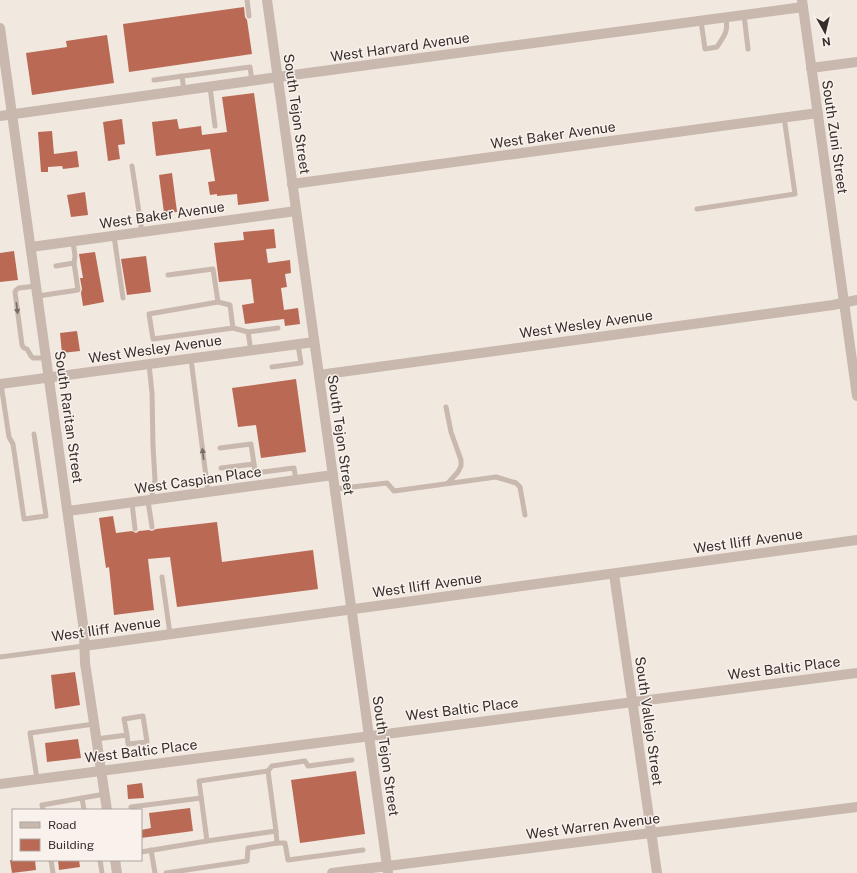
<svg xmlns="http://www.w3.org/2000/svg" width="857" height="873" viewBox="0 0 857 873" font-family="'Public Sans',sans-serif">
<rect width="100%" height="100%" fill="#f1e8e0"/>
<g fill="#ba6954">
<path d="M244 7 245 17 247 20 252 54 129 72 123 24Z"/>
<path d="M107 35 114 83 32 95 26 53 67 47 66 41Z"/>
<path d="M254 93 269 201 238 205 237 194 217 196V194L210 195 208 182 215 181 210 149 156 156 152 122 177 119 179 129 201 126 202 135 227 132 222 97Z"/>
<path d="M122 119 125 144 118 145 120 159 108 161 103 122Z"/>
<path d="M52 131 54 154 77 151 79 167 63 169 62 166 48 167V172H41L38 132Z"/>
<path d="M172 173 177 212 164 213 159 175Z"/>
<path d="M85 192 88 215 71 217 67 195Z"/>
<path d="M274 229 276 248 266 249 268 263 290 260 291 273 285 274 287 287 281 288 284 310 298 308 300 324 285 326 284 319 245 324 242 305 254 303 251 279 219 282 214 243 244 240 243 232Z"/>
<path d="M14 251 18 280 0 282V253Z"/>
<path d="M95 252 104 302 83 306 81 293 82 289 80 278H83L79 254Z"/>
<path d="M146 256 151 292 127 295 121 259Z"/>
<path d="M77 331 80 351 62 353 60 333Z"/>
<path d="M296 379 306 452 261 458 256 425 238 427 232 388Z"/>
<path d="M113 516 116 533 132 531 136 533 139 531 149 530 152 531 156 529 217 522 222 562 313 550 318 589 177 607 170 557 148 559 154 610 114 615 109 567 106 568 99 518Z"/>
<path d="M75 672 80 705 55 709 51 675Z"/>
<path d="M78 739 81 758 47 762 45 743Z"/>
<path d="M356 771 365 834 300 843 291 780Z"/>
<path d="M142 783 144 798 128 799 127 785Z"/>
<path d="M190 808 193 831 141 838V830L151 828 149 813Z"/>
<path d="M10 860H35L36 870 12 873Z"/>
<path d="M58 860H79L80 867 59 870Z"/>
</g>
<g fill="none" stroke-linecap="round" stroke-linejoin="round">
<g stroke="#c8b8ad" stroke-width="5">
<path d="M247 0 249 16"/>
<path d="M744 15 748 49"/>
<path d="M701 21 705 49 717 47C725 34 728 33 726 18"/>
<path d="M182 76 184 91"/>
<path d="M154 80 250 67 252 81"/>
<path d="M210 87 215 126"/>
<path d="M132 166 142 232"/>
<path d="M697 209 795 194 784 117"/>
<path d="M114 236 123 298"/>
<path d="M56 266 74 263"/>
<path d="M168 275 213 269 218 302"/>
<path d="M36 286 19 288 16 290 15 292 22 345 24 348 27 349 31 356 33 358H46"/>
<path d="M38 296 78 290 74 263 75 256 73 241"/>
<path d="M233 328 230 305 218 302 149 314 153 339 233 328 248 332 251 351"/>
<path d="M248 332 278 328"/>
<path d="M191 359 208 492"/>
<path d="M149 364 152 393 153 446 155 480 152 491 153 500"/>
<path d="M272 367 301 363 298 345"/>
<path d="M1 384 9 437 13 444 24 519 46 516 34 434"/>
<path d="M446 407 451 432 461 460V466L458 472 448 483"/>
<path d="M220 448 251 444 254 464"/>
<path d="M221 468 254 464 255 473 294 468 296 480"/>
<path d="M335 489 387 483 394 491 496 477 516 483 520 487 525 515"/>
<path d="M148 501 152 527"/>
<path d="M132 503 135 529"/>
<path d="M162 577 170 634"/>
<path d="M0 657 84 646"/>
<path d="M96 739 127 735 128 744 147 742 143 716 124 719 127 735"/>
<path d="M37 779 30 733 94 724"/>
<path d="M82 798 84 810"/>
<path d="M43 810 42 805 105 794"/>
<path d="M132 810 131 807 201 798"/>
<path d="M276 831 277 843H285L288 860 363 850"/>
<path d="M207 841 276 831 268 771"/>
<path d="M151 850 155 873"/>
<path d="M141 852 207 841 199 781 268 771 272 766 305 761 308 766 352 760"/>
<path d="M51 860 53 873"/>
<path d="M100 860 102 873"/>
<path d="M166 873 247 861 248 848 277 843"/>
</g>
<g stroke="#c8b8ad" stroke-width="10">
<path d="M267 0 388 873"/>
<path d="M802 0 857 396"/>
<path d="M0 28 84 631 85 663 107 810"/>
<path d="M811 68 857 62"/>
<path d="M0 116 278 77 803 7"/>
<path d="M292 184 818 113"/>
<path d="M31 247 296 211"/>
<path d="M319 375 833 305 857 300"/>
<path d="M0 384 314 342"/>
<path d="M68 511 333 475"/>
<path d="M614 574 657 873"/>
<path d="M84 646 857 540"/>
<path d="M0 784 857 673"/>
<path d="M115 860 117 873"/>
<path d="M332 873 857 807"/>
</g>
</g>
<defs><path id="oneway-solid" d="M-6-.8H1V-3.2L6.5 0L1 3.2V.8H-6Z"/></defs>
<g fill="#786c66">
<use href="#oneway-solid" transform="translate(17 308) rotate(83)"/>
<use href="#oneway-solid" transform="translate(203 454) rotate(-97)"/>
</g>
<g text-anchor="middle" stroke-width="3" stroke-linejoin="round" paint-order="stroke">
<g font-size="14" fill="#372e2b" stroke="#f9f2ec">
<text transform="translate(400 47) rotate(-8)" y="5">West Harvard Avenue</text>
<text transform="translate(297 114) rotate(82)" y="5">South Tejon Street</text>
<text transform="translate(553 135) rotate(-8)" y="5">West Baker Avenue</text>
<text transform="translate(835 137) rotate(82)" y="5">South Zuni Street</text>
<text transform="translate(162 215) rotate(-8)" y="5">West Baker Avenue</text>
<text transform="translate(586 324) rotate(-8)" y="5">West Wesley Avenue</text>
<text transform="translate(155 349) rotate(-8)" y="5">West Wesley Avenue</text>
<text transform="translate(69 417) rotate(82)" y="5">South Raritan Street</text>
<text transform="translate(341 435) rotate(82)" y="5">South Tejon Street</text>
<text transform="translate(198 480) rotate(-8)" y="5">West Caspian Place</text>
<text transform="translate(748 541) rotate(-8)" y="5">West Iliff Avenue</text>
<text transform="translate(427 585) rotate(-8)" y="5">West Iliff Avenue</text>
<text transform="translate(106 629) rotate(-8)" y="5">West Iliff Avenue</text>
<text transform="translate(784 668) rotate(-7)" y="5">West Baltic Place</text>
<text transform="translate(462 709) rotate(-7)" y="5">West Baltic Place</text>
<text transform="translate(649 721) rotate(82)" y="5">South Vallejo Street</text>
<text transform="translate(141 751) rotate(-7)" y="5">West Baltic Place</text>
<text transform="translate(386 756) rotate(82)" y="5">South Tejon Street</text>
<text transform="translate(593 826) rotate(-7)" y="5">West Warren Avenue</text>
</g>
</g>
<rect x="12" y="809" width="130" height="52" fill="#f9f2ec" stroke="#aba49f"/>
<rect x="20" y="822" width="20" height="6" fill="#c8b8ad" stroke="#aba49f"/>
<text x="48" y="829" font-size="12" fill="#372e2b">Road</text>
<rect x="20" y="839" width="20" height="12" fill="#ba6954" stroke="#aba49f"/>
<text x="48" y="849" font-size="12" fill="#372e2b">Building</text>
<g transform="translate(825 32) rotate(172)" stroke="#f9f2ec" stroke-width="3" paint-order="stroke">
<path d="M0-3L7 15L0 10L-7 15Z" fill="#372e2b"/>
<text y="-6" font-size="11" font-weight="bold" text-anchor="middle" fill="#372e2b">N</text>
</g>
</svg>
